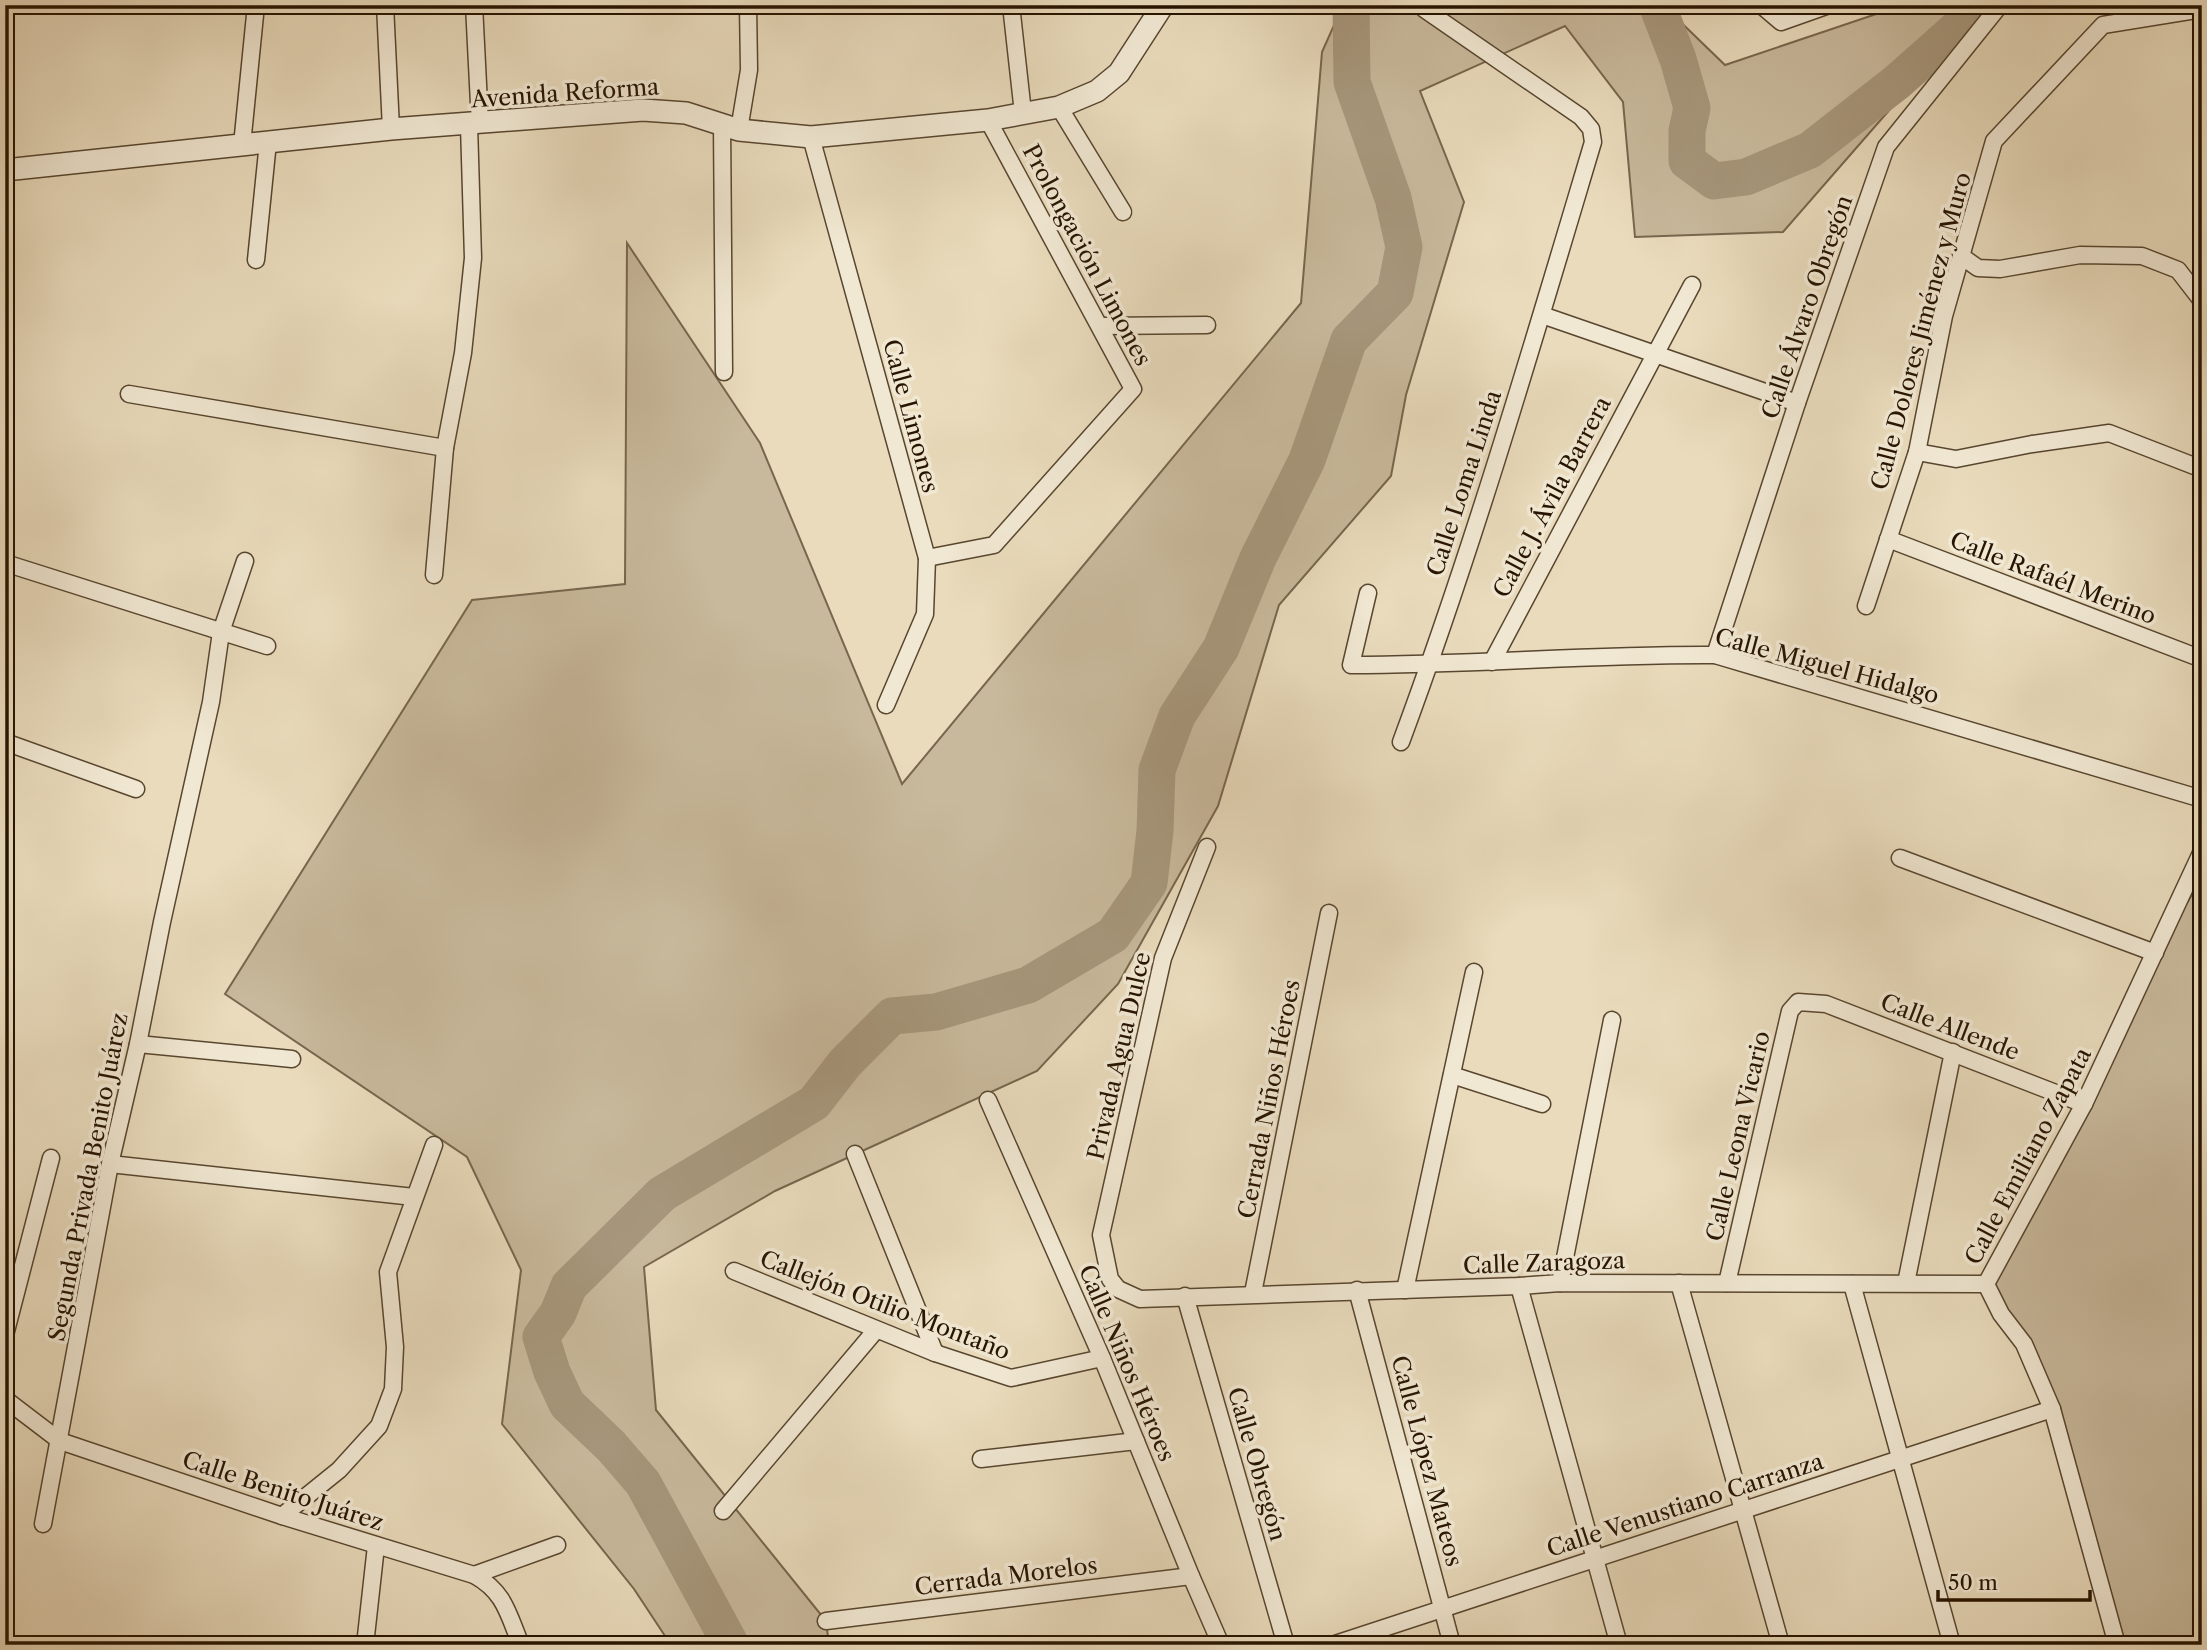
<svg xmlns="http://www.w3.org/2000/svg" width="2207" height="1650" viewBox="0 0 2207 1650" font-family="'Libre Caslon Text',serif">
<rect width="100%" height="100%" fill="#e9dbbc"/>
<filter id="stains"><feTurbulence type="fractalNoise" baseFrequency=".00286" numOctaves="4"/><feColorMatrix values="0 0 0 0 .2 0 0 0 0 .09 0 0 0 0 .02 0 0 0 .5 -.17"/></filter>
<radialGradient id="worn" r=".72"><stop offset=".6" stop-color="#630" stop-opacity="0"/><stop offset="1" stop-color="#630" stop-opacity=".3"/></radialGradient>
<g fill="#c8b99c" stroke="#78664e" stroke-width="2">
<path d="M1343 5H1663L1725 65 1903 5H1981L1783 232 1635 237 1623 102 1565 26 1420 91 1464 202 1406 395 1391 476 1279 605 1218 806 1118 984 1037 1071 775 1191 644 1267 656 1410 826 1621 829 1645H671L634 1589 502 1424 521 1270 467 1157 225 994 472 600 625 584 627 243 760 443 902 784 1301 303 1322 52Z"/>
<path d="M2202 879V1645H2117L2052 1409 1986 1284 2155 953Z"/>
</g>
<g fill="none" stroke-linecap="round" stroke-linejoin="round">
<g stroke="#a7977c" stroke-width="37">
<path d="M1657 5 1678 59 1692 108 1687 131V161L1714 181 1746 177 1810 150 1897 82 1959 27 1980 5"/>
<path d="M731 1645 643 1483 611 1446 567 1404 552 1372 541 1337 558 1313 569 1286 662 1194 814 1103 845 1063 892 1016 936 1012 1028 985 1113 935 1149 883 1155 831 1157 770 1177 716 1221 648 1258 558 1307 460 1349 340 1395 293 1404 247 1393 198 1352 82 1351 5"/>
</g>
<defs>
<g id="minor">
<path d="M385 5 391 129"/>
<path d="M474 5 480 124"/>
<path d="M1011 5 1023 113"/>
<path d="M1761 5 1781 22 1829 5"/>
<path d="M1059 107 1123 212"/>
<path d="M722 123 724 372"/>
<path d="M739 130 749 70 748 5"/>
<path d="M811 137 927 558 925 614 886 705"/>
<path d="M242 145 256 5"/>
<path d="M1961 256 1978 268 2000 269 2080 255 2142 256 2178 270 2202 301"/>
<path d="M256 260 268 142"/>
<path d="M1542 315 1797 403"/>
<path d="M1101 326 1207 325"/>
<path d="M129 394 445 448"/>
<path d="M1917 452 1956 459 2032 444 2109 433 2202 469"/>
<path d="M1888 539 2202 659"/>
<path d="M927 558 994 545 1133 389 988 120"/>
<path d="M5 563 267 646"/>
<path d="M434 575 445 448 463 353 473 258 469 125"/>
<path d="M1368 593 1351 665C1473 665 1594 654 1715 655L2202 799"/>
<path d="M1866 606 1917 452 1944 316 1994 141 2103 25 2202 9"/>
<path d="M1715 655 1797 403 1886 147 2000 5"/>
<path d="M1492 662 1692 285"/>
<path d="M5 742 136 789"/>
<path d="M1401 742C1474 545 1533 343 1593 142L1591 129 1581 117 1424 9"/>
<path d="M1207 847 1163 958 1101 1235 1110 1279 1118 1289 1140 1299 1519 1286 1560 1283 1986 1284"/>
<path d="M1900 858 2155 953"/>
<path d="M138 1044 292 1059"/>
<path d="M1452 1075 1542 1104"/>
<path d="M988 1100 1102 1358 1191 1576 1221 1645"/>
<path d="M855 1154 935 1353"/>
<path d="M110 1164 414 1197"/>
<path d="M734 1271 935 1353 1011 1378 1102 1358"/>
<path d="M1560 1283 1612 1020"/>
<path d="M1679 1283 1781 1645"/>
<path d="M1727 1283 1790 1011 1798 1002 1826 1004 2084 1104"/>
<path d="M1906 1283 1953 1052"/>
<path d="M1852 1284 1952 1645"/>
<path d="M1986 1284 2084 1104 2202 851"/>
<path d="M1986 1284 2001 1314 2024 1344 2052 1409 2117 1645"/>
<path d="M1519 1286 1619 1645"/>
<path d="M1357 1290 1452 1645"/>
<path d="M1405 1290 1474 972"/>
<path d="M1253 1293 1329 913"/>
<path d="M1185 1296 1286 1645"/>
<path d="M5 1335 51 1158"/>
<path d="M5 1399 60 1441 282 1516 474 1575C505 1592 508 1614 521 1645"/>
<path d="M981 1459 1136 1441"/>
<path d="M723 1511 876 1330"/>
<path d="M282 1516 339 1470 379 1426 393 1389 395 1347 388 1272 434 1145"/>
<path d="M43 1524 110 1164 138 1044 162 922 211 702 221 632 245 561"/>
<path d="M474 1575 557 1545"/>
<path d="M826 1621 1191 1576"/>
<path d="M365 1645 376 1546"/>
<path d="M1332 1645 2052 1409"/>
</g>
<path id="tertiary" d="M5 170 391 129 643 110 686 113 739 130 811 137 988 120 1059 107 1097 91 1119 73 1163 5"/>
</defs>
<use href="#minor" stroke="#58462f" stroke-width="19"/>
<use href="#tertiary" stroke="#58462f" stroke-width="24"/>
<use href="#minor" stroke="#f1e8d3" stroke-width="16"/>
<use href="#tertiary" stroke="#f1e8d3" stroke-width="21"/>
</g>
<g text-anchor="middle" stroke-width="7" stroke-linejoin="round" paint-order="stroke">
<g font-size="23" fill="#271400" stroke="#f1e8d3">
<text transform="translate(565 93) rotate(-4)" y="8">Avenida Reforma</text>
<text transform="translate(1087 255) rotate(62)" y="8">Prolongación Limones</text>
<text transform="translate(1807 307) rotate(-71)" y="8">Calle Álvaro Obregón</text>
<text transform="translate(1921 331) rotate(-75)" y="8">Calle Dolores Jiménez y Muro</text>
<text transform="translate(911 416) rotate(75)" y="8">Calle Limones</text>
<text transform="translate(1464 483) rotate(-72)" y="8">Calle Loma Linda</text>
<text transform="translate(1552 497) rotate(-62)" y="8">Calle J. Ávila Barrera</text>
<text transform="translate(2053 578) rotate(21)" y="8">Calle Rafaél Merino</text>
<text transform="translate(1827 666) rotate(15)" y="8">Calle Miguel Hidalgo</text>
<text transform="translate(1950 1027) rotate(21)" y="8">Calle Allende</text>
<text transform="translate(1119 1056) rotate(-77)" y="8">Privada Agua Dulce</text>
<text transform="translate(1269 1099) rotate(-79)" y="8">Cerrada Niños Héroes</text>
<text transform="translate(1738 1136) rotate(-77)" y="8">Calle Leona Vicario</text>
<text transform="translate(2028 1156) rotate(-62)" y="8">Calle Emiliano Zapata</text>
<text transform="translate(88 1177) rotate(-79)" y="8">Segunda Privada Benito Juárez</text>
<text transform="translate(1544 1263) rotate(-2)" y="8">Calle Zaragoza</text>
<text transform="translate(885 1305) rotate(21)" y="8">Callejón Otilio Montaño</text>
<text transform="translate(1127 1363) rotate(67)" y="8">Calle Niños Héroes</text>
<text transform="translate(1427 1461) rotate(75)" y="8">Calle López Mateos</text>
<text transform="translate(1257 1464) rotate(74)" y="8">Calle Obregón</text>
<text transform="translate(283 1491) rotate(18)" y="8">Calle Benito Juárez</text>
<text transform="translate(1685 1505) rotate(-18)" y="8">Calle Venustiano Carranza</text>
<text transform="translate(1006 1576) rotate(-7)" y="8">Cerrada Morelos</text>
</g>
</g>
<rect width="2207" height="1650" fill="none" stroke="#e9dbbc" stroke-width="28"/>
<rect x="7" y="7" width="2193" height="1636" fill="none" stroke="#271400" stroke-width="3.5"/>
<rect x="14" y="14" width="2179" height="1622" fill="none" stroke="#271400" stroke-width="2"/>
<path d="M1938 1590v10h152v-10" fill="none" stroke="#271400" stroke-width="3.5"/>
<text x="1948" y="1590" font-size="21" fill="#271400" stroke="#f1e8d3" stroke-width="5" paint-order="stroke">50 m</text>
<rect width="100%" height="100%" filter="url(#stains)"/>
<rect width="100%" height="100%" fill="url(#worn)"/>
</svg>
